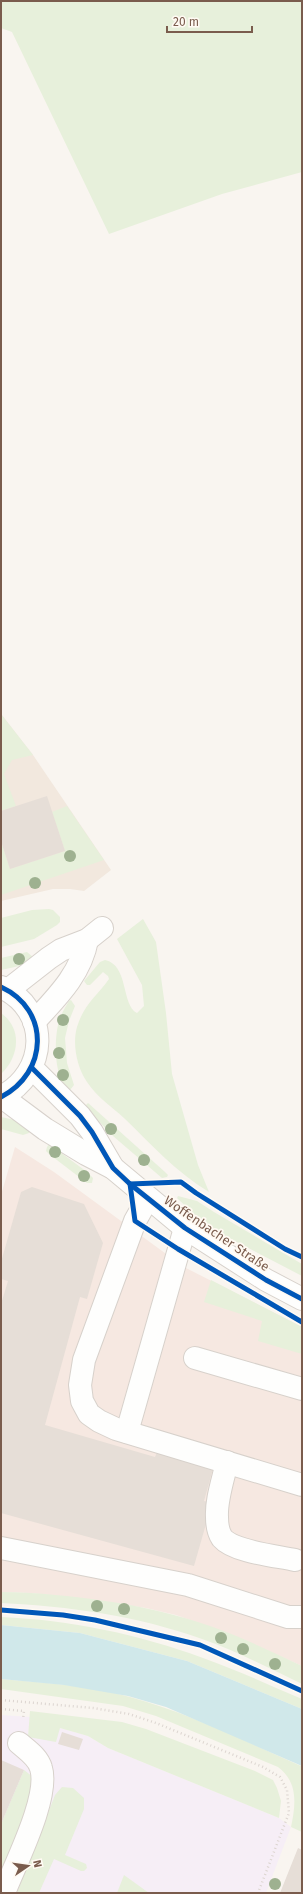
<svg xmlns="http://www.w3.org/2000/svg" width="303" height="1894" viewBox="0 0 303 1894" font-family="'Fira Sans',sans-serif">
<rect width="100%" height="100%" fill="#f9f5f0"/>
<path fill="#f2e8de" d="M1 714 33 755 111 870 84 891 70 889H53L1 901Z"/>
<path fill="#f6e8e1" d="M15 1147 54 1172 184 1267 302 1327V1666L237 1637 176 1615 146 1608 69 1597 31 1593 1 1592V1195Z"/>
<path fill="#f6eef6" d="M1 1715 30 1717 28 1736 60 1728 88 1736 108 1748 279 1818 291 1827 266 1893H1Z"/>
<g fill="#e7f0db">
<path d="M1 1H302V172L222 194 109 234 12 32 1 28Z"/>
<path d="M1 714 33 755 12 760 4 774 16 806 1 811Z"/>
<path d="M67 806 104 860 1 895V841L10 869 65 851 52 812Z"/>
<path d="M49 909 53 910 60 917V922L57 925 34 939 1 947V918L32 910Z"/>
<path d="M143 919 156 942 166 1013 172 1074 198 1165 209 1192C176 1172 152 1145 124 1118 112 1107 96 1096 87 1082 77 1068 72 1044 77 1027 84 1004 97 996 109 979L108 976 103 972 90 985H87L84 981 100 962 105 960C129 965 121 1005 137 1013L144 1006 142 985 117 939Z"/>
<path d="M27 952 33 957 24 965 1 970V958Z"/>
<path d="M71 1000 75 1006 69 1021 65 1038 67 1063 74 1085 70 1090C53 1080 54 1038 59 1021 61 1014 65 1008 69 1001Z"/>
<path d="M1 1013C23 1029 19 1057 1 1074Z"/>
<path d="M88 1103 165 1172 168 1175 167 1177 162 1178 113 1136 87 1109 86 1105Z"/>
<path d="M1 1117 15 1120 29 1130V1133L23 1135 1 1129Z"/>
<path d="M49 1144 87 1172 93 1178 92 1183H87L49 1154 46 1151 47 1147Z"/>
<path d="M178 1196 197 1201 214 1212 302 1264V1276L214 1230 202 1222 177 1198Z"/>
<path d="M211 1280 302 1327V1354L258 1341 262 1321 204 1302Z"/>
<path d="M1 1592C68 1593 147 1604 210 1626 242 1637 272 1652 302 1666V1684C269 1668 236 1651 202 1639 138 1616 68 1606 1 1603Z"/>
<path d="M1 1617C70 1620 138 1634 203 1658 237 1670 269 1685 302 1699V1709L187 1661 80 1633 1 1625Z"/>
<path d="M1 1679C44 1683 88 1685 130 1697 189 1713 245 1741 301 1766L302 1832 291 1827C296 1804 298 1782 278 1767L156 1716 123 1706 1 1689Z"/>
<path d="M30 1711 122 1722 146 1729 255 1771 273 1780 277 1788 281 1801 279 1818 108 1748 88 1736 60 1728 56 1742 28 1737Z"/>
<path d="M24 1770 33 1777 34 1798 1 1872V1824Z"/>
<path d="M62 1787 73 1788 84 1798V1809L65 1855 86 1864 87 1868 84 1871H81L54 1859 39 1893H17L55 1795Z"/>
<path d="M124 1875 149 1893H117Z"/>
</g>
<path fill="#d0e8ea" d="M1 1625 80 1633 187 1661 302 1709V1766L166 1707 128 1696 64 1685 1 1679Z"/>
<g fill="#e6ded7">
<path d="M47 796 65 851 10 869 1 841V811Z"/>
<path d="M32 1187 84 1204 103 1243 87 1299 80 1297 45 1425 155 1457 158 1450 214 1465 204 1501 212 1503 194 1566 1 1513V1304L8 1281 1 1279V1262L21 1192Z"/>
<path d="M62 1732 83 1739 79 1750 58 1744Z"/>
<path d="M1 1760 24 1770 1 1824Z"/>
<path d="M298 1848 302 1850V1893H280Z"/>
</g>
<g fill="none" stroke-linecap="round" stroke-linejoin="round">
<defs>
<g id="minor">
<path d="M1 987C51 1010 48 1073 1 1097"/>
<path d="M8 990 49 958 61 950 87 940 102 928"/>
<path d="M34 1022C56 998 81 974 87 940"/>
<path d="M32 1068 80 1116 92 1132 113 1168"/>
<path d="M2 1097 45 1129 86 1154 113 1168 185 1228 266 1280 302 1299"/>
<path d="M148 1198 135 1221 84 1360 80 1385 82 1401 89 1414 99 1421 116 1429 302 1485"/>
<path d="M195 1358 302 1389"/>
<path d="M127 1432 185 1228"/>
<path d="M227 1462C223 1480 216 1500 217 1517 217 1524 218 1532 222 1538 234 1552 277 1556 295 1560"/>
<path d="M1 1548 188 1585 288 1617H302"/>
<path d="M4 1893C15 1864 50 1797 41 1768 38 1757 27 1750 19 1743"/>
</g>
</defs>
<use href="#minor" stroke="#d7d1cb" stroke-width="24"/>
<g stroke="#dcd5d0" stroke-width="2.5" stroke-dasharray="1 3" stroke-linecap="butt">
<path d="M1 1700 93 1708 129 1714 156 1723 263 1767 280 1777 287 1790 289 1813 258 1893"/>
<path d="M1 1709 24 1711 23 1719"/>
</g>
<use href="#minor" stroke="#fefefd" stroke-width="22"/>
<defs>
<g id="cycleway">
<path d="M1 987C51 1010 48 1073 1 1097"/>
<path d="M32 1068 80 1116 92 1132 113 1168 130 1184 185 1228 266 1280 302 1299"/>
<path d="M130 1184 135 1221 178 1249 302 1322"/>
<path d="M130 1184 181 1182 196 1193 285 1249 302 1257"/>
<path d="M1 1610 63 1615 95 1620 200 1645 302 1691"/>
</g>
</defs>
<use href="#cycleway" stroke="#fffaf3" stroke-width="8"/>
<use href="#cycleway" stroke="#0057b8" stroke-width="5"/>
</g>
<g fill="#9eb190">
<circle cx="70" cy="856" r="6"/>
<circle cx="35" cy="883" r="6"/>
<circle cx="19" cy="959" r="6"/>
<circle cx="63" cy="1020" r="6"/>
<circle cx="59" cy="1053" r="6"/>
<circle cx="63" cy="1075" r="6"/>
<circle cx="111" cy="1129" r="6"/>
<circle cx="55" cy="1152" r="6"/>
<circle cx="144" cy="1160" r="6"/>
<circle cx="84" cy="1176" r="6"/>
<circle cx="97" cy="1606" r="6"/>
<circle cx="124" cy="1609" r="6"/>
<circle cx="221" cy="1638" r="6"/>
<circle cx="243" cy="1649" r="6"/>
<circle cx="275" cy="1664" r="6"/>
<circle cx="275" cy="1884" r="6"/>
</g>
<g text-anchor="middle" stroke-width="3.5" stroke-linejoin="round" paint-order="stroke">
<g font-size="13" fill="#7a5c4d" stroke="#fffaf3">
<text transform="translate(217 1233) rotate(34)" y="5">Woffenbacher Straße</text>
</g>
</g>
<rect width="303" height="1894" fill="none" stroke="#7a5c4d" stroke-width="4"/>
<g transform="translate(28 1866) rotate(77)" stroke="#fffaf3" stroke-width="3" paint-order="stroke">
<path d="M0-3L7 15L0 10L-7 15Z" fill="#7a5c4d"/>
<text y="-6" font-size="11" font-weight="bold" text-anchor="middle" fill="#7a5c4d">N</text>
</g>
<path d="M167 26v6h85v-6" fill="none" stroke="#7a5c4d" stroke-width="2"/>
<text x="173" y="26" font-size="12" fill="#7a5c4d" stroke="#fffaf3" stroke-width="3" paint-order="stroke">20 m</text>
</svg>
